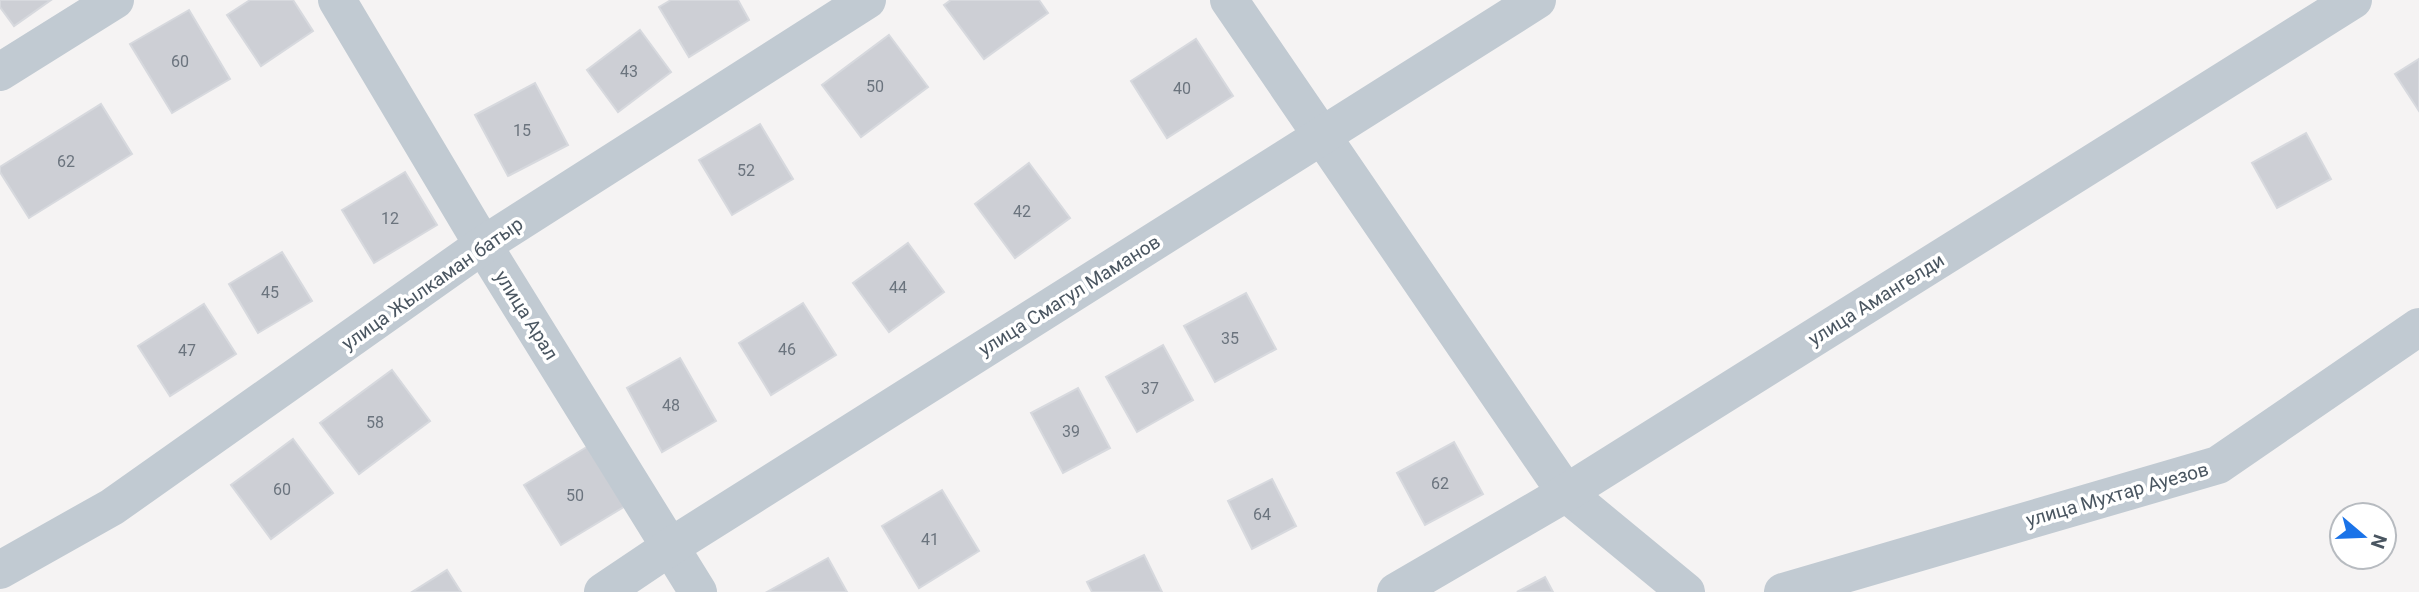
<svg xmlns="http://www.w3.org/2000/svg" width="2419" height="592" viewBox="0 0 2419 592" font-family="Roboto,sans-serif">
<rect width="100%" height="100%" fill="#f5f3f3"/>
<g fill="#cdcfd5" stroke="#d7d9de" stroke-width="2">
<path d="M0 0H51L14 26 0 7Z"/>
<path d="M250 0H293L313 31 261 66 227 15Z"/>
<path d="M671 0H738L749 20 689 57 659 7Z"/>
<path d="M951 0H1039L1048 13 984 59 944 5Z"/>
<path d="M189 10 230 79 172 113 130 44Z"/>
<path d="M640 30 671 72 618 112 587 70Z"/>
<path d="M889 35 928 87 861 137 822 85Z"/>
<path d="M1196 39 1233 96 1167 138 1131 81Z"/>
<path d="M2419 59V111L2395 74Z"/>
<path d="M535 83 568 145 508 176 475 115Z"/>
<path d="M101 104 132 154 29 218 0 172V167Z"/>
<path d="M760 124 793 179 732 215 699 160Z"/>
<path d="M2306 133 2331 179 2277 208 2252 163Z"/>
<path d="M1029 163 1070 218 1015 258 975 204Z"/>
<path d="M405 172 437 225 374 263 342 210Z"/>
<path d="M908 243 944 292 889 332 853 283Z"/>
<path d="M282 252 312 301 258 333 229 284Z"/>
<path d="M1246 293 1276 349 1215 382 1184 326Z"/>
<path d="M803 303 836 355 771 395 739 343Z"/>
<path d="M204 304 236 354 170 396 138 346Z"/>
<path d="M1163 345 1193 400 1137 432 1106 377Z"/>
<path d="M680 358 716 421 662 452 627 388Z"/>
<path d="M392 370 430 421 359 474 320 423Z"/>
<path d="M1078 388 1110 448 1063 473 1031 413Z"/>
<path d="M293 439 333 493 271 539 231 485Z"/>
<path d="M1454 442 1483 494 1425 525 1397 473Z"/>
<path d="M590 445 627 505 561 545 524 485Z"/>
<path d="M1272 479 1296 526 1252 549 1228 501Z"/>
<path d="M942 490 979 551 919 588 882 526Z"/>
<path d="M1144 555 1162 592H1092L1087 582Z"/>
<path d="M828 558 847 592H767Z"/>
<path d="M447 570 461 592H412Z"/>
<path d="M1545 577 1553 592H1517Z"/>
</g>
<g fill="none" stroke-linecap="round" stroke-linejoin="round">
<g stroke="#c1cad2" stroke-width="38">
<path d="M337 0 483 245 698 592"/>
<path d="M1229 0 1566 493 1686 592"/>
<path d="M0 72 115 0"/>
<path d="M0 570 112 507 483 245 867 0"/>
<path d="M603 592 670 547 1537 0"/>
<path d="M1396 592 1566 493 2353 0"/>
<path d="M1783 592 2218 465 2419 327"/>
</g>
</g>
<g text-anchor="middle" stroke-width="7" stroke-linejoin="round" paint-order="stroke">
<g font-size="16" fill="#6b747e">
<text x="180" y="67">60</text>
<text x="629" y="77">43</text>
<text x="875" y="92">50</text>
<text x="1182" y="94">40</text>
<text x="522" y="136">15</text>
<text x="66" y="167">62</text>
<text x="746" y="176">52</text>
<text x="1022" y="217">42</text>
<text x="390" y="224">12</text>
<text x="898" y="293">44</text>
<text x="270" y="298">45</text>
<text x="1230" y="344">35</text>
<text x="787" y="355">46</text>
<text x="187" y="356">47</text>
<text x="1150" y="394">37</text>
<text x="671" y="411">48</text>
<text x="375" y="428">58</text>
<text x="1071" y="437">39</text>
<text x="1440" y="489">62</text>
<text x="282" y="495">60</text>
<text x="575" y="501">50</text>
<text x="1262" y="520">64</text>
<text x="930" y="545">41</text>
</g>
<g font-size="19" fill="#4a5661" stroke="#fff">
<text transform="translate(432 283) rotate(-35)" y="7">улица Жылкаман батыр</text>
<text transform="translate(1069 295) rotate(-32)" y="7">улица Смагул Маманов</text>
<text transform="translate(1876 299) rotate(-32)" y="7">улица Амангелди</text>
<text transform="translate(527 315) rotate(58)" y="7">улица Арал</text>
<text transform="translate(2117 494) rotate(-16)" y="7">улица Мухтар Ауезов</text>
</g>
</g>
<g transform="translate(2363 536) rotate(109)"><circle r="33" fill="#ffffff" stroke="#b7bbc0" stroke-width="2"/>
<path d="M0-5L12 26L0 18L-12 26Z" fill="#1a73e8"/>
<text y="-10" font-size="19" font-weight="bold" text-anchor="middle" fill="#4a5661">N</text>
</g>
</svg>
